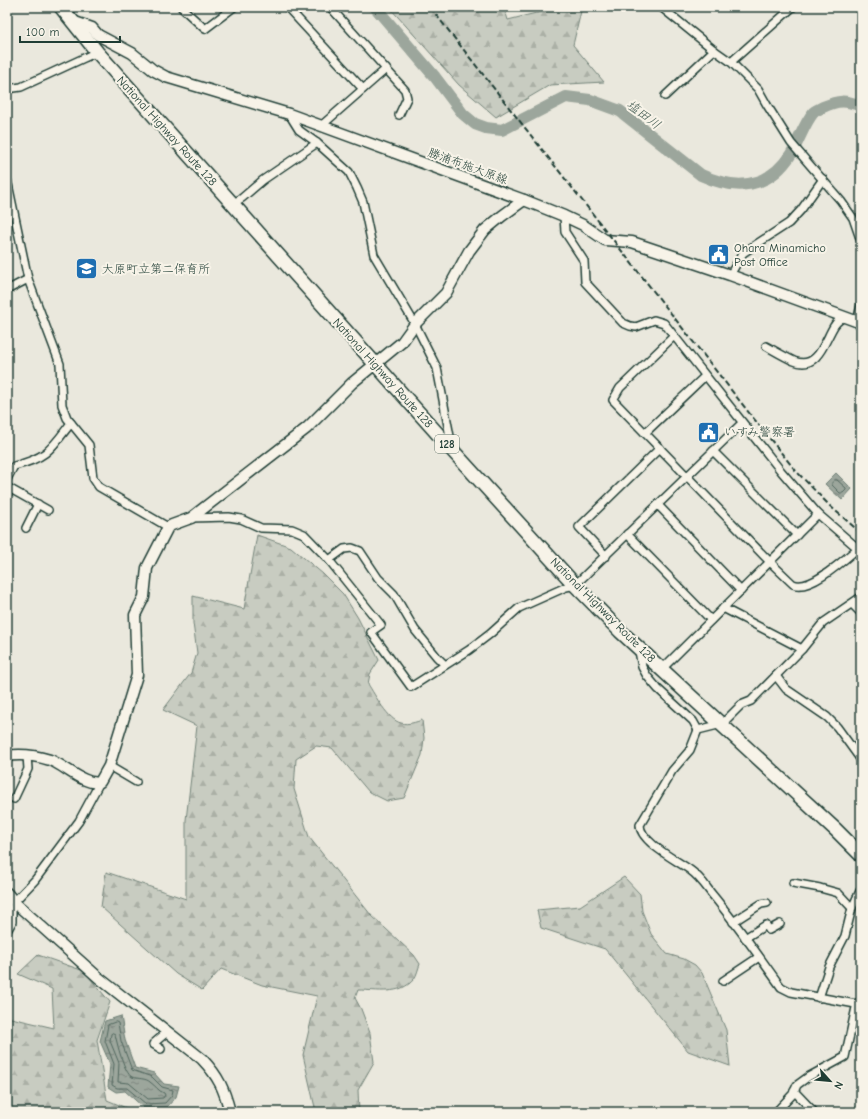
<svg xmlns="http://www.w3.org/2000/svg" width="868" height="1119" viewBox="0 0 868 1119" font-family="'Comic Neue','Klee One',sans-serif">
<defs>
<pattern id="forest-firs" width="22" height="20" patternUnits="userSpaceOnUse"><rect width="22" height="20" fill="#c8ccc1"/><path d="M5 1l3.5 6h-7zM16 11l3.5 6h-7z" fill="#abb0a6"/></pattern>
<pattern id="water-ripples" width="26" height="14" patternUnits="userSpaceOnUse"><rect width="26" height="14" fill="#9ca69c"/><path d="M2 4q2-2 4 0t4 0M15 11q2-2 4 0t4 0" fill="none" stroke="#7f8880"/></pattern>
</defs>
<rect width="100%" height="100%" fill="#eae8dd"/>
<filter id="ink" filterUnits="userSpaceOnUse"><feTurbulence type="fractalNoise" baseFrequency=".025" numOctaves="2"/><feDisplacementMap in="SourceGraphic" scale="8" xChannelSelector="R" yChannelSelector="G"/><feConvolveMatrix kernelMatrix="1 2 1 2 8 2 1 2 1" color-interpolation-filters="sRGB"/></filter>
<g filter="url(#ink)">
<g fill="url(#forest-firs)" stroke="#74847a">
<path d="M389 7H504L508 20C532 14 557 7 582 7L573 45 604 82 550 85 496 117 459 85Z"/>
<path d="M257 535 291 547 323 574 343 594 358 618 379 660 370 674 368 684C375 695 388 720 401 723 408 725 416 722 422 720L424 738 422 755 404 798 387 801 369 792 332 748 316 746 296 759 294 789 309 837 371 915 414 955 420 964C418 969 417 975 414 979 400 996 377 990 358 990L355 998 361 1009 370 1033 374 1062 358 1090 359 1112H316L303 1055 317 996 262 985 221 969 202 990 176 974 101 907 106 872 186 899V820L197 726 163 710 191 673 197 653 193 623V596L244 609Z"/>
<path d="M624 877 640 894 642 911 651 934 667 954 684 959 695 965 702 973 726 1030 730 1066 688 1051 605 949 541 928 537 910 580 906Z"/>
<path d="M38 955 84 971 110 1002 97 1040 107 1100 136 1112H7V1017L54 1028 52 989 18 974Z"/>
</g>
<g fill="url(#water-ripples)" stroke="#6a7c72">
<path d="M836 473 852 489 842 500 825 484Z"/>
<path d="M121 1016 125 1040 135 1068 154 1073 164 1084 179 1086 176 1097 167 1107 144 1108 125 1091 116 1092 108 1087 110 1064 100 1041 105 1021Z"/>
</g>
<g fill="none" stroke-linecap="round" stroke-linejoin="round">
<g stroke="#51675e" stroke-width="1">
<path d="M835 480H837L846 488V490L843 493H840L832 485V483Z"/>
<path d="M116 1022 118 1023 121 1041 132 1070 152 1077 162 1087 173 1090 172 1095 165 1103 146 1104 127 1088H117L112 1085 114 1064 105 1041 108 1025Z"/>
<path d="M113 1033 115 1034C117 1043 124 1073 132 1077 138 1079 146 1078 150 1082 156 1086 158 1091 164 1093L165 1095 163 1098 148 1099 129 1083 118 1082 119 1063 110 1041 111 1034Z"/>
</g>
<path stroke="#9ca69c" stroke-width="12" d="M375 7 435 77 463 114 475 124 486 128 502 130 566 97 590 100 620 111 701 175C736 191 769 189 791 154 799 141 804 124 813 113 815 110 820 109 823 107 839 100 845 100 861 106"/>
<defs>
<g id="street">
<path d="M184 7 182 8 205 29 234 7"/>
<path d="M287 7 363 89"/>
<path d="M330 7 405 90 407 98 399 115"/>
<path d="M661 7 714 50 731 62 758 89 767 105 791 143 841 201 853 218 861 241"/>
<path d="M731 62 793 7"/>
<path d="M7 89 21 87 97 52"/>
<path d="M665 96 714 50"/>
<path d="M289 114 299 130 317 143 349 172 357 188 363 202 374 255 415 324 437 368 452 447"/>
<path d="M321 126 386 69"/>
<path d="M7 179 28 279 60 364 62 405 67 418 89 445 93 478 99 487 168 527"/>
<path d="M232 204 242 198 263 180 317 143"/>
<path d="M564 216 565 232 584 261 585 282 623 323 630 326 636 327 654 320 664 323 781 471 818 514 861 551"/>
<path d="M730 275 743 253 789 223 801 210 823 179"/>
<path d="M7 290 28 279"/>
<path d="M857 322 861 305"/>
<path d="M674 336 620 388 613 400 770 562 793 584C810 592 845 559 858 548"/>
<path d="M766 346C775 351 785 357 794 361 818 371 825 340 834 326 836 322 840 320 843 317"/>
<path d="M645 433 705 376"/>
<path d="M713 451 797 535"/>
<path d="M7 479 14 466C47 458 51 449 71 423"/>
<path d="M7 487 48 510"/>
<path d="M658 505 741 591"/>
<path d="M191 518 229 517 241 519 261 528 292 529 304 534 329 560 381 625 371 632 411 687 469 650 490 634 519 608 566 587 575 585 742 423"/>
<path d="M26 528 38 504"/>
<path d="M627 534 711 620"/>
<path d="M606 556 579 527 660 448"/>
<path d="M329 560 344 549 352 548 360 551 378 578 394 594 415 630 437 657 445 665"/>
<path d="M861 597 823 623 802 649 751 701 741 705 722 724 698 730 690 750 672 771 640 825C640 842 678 861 690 870 699 876 705 885 711 893 736 923 758 955 781 987L791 992 861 1005"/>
<path d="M852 604 861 613"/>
<path d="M723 608 802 649"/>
<path d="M639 651 642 667 647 676 658 689 693 721 698 730"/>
<path d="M662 669 818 514"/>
<path d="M776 676 786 689 827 717 837 727 861 760"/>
<path d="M109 766 136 782"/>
<path d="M14 799 28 769 27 756"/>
<path d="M793 883 820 888 838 893 852 908"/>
<path d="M733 922 761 904 767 903"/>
<path d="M7 931 12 922V908L14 902 35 880 79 821 100 782"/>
<path d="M745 938 766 925 769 930 780 924"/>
<path d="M723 981 759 957"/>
<path d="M819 998 829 967 845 936 852 908 861 889"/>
<path d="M161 1049 153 1044 167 1032"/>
<path d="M794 1091 814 1112"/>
<path d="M776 1112 793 1094 797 1085 808 1077 845 1057 857 1003"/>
</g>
<g id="secondary">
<path d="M72 21 92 28 98 35 132 53 153 70 166 77 289 114 524 200 564 216 583 225 605 240 632 242 730 275 861 323"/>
<path d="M7 756C20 754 37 756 50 760 64 765 85 786 100 782L109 766 137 675 135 615 144 597 147 568 168 527 172 525 191 518 307 428 352 383 402 342 415 324 446 293 469 251 485 230 502 216 524 200"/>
<path d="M7 893 14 902 99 978 202 1059C219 1077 224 1089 230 1112"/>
</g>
<path id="highway" d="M61 7 97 52 453 451 575 585 620 631 836 830 861 855"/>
</defs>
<use href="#street" stroke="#1f3d34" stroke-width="10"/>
<use href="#secondary" stroke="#1f3d34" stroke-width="13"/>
<use href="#highway" stroke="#1f3d34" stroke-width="16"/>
<use href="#street" stroke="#f7f3e8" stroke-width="7"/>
<use href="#secondary" stroke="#f7f3e8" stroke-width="10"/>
<use href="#highway" stroke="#f7f3e8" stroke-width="13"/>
<path stroke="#1f3d34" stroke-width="2" stroke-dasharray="6 3" stroke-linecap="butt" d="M430 7 750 414 796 471 830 506 861 533"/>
</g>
</g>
<defs>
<symbol id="civic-square" viewBox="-11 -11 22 22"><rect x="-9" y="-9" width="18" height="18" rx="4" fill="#1f6fb2" stroke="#f7f3e8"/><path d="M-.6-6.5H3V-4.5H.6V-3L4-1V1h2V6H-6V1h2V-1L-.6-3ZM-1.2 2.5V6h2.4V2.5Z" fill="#fff"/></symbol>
<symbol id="school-square" viewBox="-11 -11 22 22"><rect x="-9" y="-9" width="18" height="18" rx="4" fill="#1f6fb2" stroke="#f7f3e8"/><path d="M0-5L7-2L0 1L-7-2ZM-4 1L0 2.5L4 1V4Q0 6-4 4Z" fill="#fff"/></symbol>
</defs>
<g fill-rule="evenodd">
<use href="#civic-square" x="706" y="242" width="25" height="25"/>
<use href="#school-square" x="74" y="256" width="25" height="25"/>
<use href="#civic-square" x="696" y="420" width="25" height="25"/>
</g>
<g text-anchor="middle" stroke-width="4" stroke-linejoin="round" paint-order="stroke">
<rect fill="#f7f3e8" stroke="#60746a" stroke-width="1" x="435" y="435" width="24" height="18" rx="3"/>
<g font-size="11" font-weight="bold" fill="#1f3d34">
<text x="447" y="448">128</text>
</g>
<g font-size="12" fill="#1f3d34" stroke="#f7f3e8">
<text transform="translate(167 131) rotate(48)" y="4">National Highway Route 128</text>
<text transform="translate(468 166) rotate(20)" y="4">勝浦布施大原線</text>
<text transform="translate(383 373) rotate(48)" y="4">National Highway Route 128</text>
<text transform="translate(603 610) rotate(45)" y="4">National Highway Route 128</text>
</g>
<g font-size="12" fill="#1f3d34" stroke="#f7f3e8" text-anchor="start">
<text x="734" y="252">Ohara Minamicho<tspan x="734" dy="14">Post Office</tspan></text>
<text x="102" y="273">大原町立第二保育所</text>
<text x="724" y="436">いすみ警察署</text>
</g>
<g font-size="13" font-style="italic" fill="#445c53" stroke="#f7f3e8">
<text transform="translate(644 114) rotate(37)" y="5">塩田川</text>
</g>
</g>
<rect width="868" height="1119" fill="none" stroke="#f7f3e8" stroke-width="24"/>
<rect x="12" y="12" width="844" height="1095" fill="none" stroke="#1f3d34" stroke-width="1.5" filter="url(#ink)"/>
<g transform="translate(830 1081) rotate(117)" stroke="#f7f3e8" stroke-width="3" paint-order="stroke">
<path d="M0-3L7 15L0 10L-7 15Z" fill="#1f3d34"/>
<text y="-6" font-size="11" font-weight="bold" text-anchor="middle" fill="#1f3d34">N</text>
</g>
<path d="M20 36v6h100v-6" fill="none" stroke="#1f3d34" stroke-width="2"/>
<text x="26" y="36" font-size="12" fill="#1f3d34" stroke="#f7f3e8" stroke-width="3" paint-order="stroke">100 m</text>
</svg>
